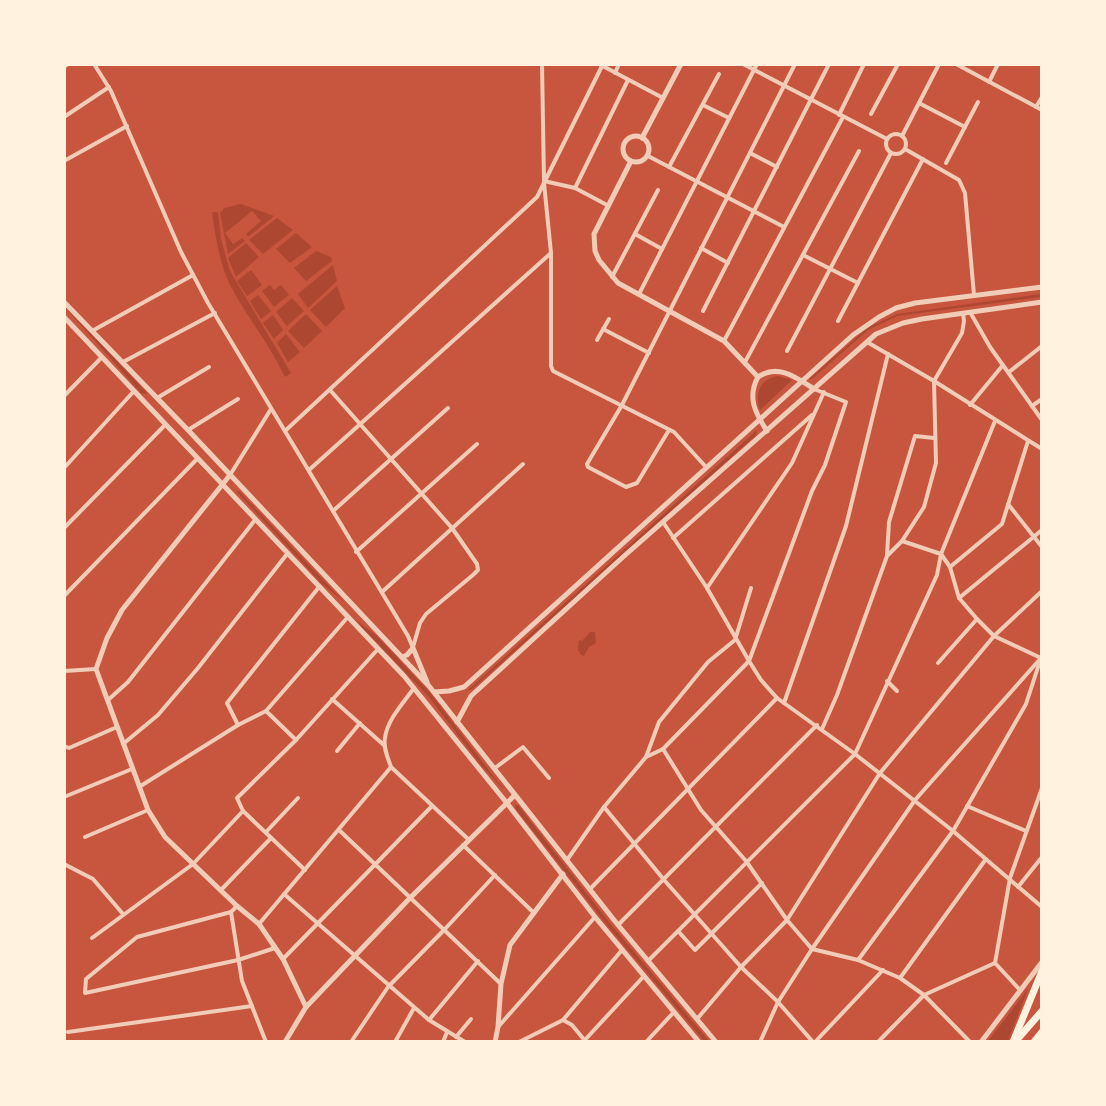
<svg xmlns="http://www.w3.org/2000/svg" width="1106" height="1106" viewBox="0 0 1106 1106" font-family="'Alegreya Sans',sans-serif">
<rect width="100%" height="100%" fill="#c8553d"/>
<g fill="#ae4732">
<path d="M241 204 274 216 248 237 246 234 261 221 252 211 225 233 233 244 242 238 245 241 228 254 220 213 224 208Z"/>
<path d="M214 212H218L221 239 230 271 291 373 285 377C270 345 247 317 230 285 219 262 216 238 212 213Z"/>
<path d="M277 218 293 230 263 254 249 240Z"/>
<path d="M296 233 312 247 290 263 276 249Z"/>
<path d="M246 243 259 257 236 277 228 258Z"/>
<path d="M316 251 331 257 332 261 306 281 294 268Z"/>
<path d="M333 265 337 281 308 308 298 294Z"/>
<path d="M251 270 262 285 247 296 237 281Z"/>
<path d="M270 285 274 290 281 285 289 295 274 307 262 291Z"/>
<path d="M337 286 345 308 326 327 310 310Z"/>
<path d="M1041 294V297L897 316 868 330 812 379H809L867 328 897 314Z"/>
<path d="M258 295 271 311 261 319 250 301Z"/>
<path d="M292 298 304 311 287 326 276 312Z"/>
<path d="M64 306 74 315 148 394 141 393Z"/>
<path d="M306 314 322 331 304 348 288 331Z"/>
<path d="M273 315 283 330 274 339 263 323Z"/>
<path d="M286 334 300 352 288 362 277 343Z"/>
<path d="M778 376 792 380 760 410C754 393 760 379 778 376Z"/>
<path d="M757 430 756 435C662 521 566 605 471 690H468Z"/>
<path d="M236 491H239L345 603 320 582Z"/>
<path d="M354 619 376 635 431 694 504 790 480 764 428 696Z"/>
<path d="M590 632H595L596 643 589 647 584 656 581 655 578 650 579 640 582 641Z"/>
<path d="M515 805H518L609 922 709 1041H704L606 924 515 808Z"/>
<path d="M1028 989 1008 1041H988Z"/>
</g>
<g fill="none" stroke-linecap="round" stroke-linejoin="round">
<g stroke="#f1ccb7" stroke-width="4">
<path d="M94 64 111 91 181 252 208 303 408 636 413 648"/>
<path d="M542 64 544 181 575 188 607 205"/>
<path d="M599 64 663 98"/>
<path d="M743 64 887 139"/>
<path d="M956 64 1042 110"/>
<path d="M64 67 68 64"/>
<path d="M615 73 619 64"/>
<path d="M989 82 998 64"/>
<path d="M919 103 965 127"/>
<path d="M703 105 729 118"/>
<path d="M1036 107 1042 97"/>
<path d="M871 114 898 64"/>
<path d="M839 115 864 64"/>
<path d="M64 117 109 87"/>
<circle cx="896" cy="144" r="10"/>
<path d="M902 136 939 64"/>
<path d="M905 149 959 180 965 193 974 295"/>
<path d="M750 153 777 167"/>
<path d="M648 156 784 227"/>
<path d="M64 161 127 126"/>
<path d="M946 163 978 102"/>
<path d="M669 167 719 74"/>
<path d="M544 183 551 253V366L553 371 674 432 706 467"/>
<path d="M575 188 628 80"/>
<path d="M635 234 662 249"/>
<path d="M701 248 728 263"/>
<path d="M803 255 858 283"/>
<path d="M612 277 658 190"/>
<path d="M639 294 757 64"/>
<path d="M703 311 829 64"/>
<path d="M970 312 990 347 1042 420"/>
<path d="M838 321 923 159"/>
<path d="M603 329 649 353"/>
<path d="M92 331 193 275"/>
<path d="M597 340 609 319"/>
<path d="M724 341 843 117"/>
<path d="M867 342 934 381 1042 449"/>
<path d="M787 351 891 153"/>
<path d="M123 362 215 313"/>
<path d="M745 362 859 151"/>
<path d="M1009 372 1042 346"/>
<path d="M330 390 452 528 477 564 478 570 473 575 426 614 420 623 413 647"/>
<path d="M64 396 102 357"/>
<path d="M157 398 209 367"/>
<path d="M970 405 1003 365"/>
<path d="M1032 406 1042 399"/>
<path d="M188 430 238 399"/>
<path d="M669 430 637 483 626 487 588 467 587 464 622 405 795 64"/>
<path d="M285 431 537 197 602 66"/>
<path d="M64 468 134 391"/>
<path d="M309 470 551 253"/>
<path d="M230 475 271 409"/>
<path d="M1008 504 1042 547"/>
<path d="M333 511 448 408"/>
<path d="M663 522 707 588 749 661 761 680 777 698 855 754 953 831 1042 907"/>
<path d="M64 528 165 425"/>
<path d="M673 538 812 415"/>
<path d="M356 552 477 444"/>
<path d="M887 555 889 522 915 436 934 438"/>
<path d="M950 567 1002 524 1028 441"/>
<path d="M707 588 792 463 824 392"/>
<path d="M382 592 523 464"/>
<path d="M64 596 197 459"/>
<path d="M959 598 1042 530"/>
<path d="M938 663 977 619"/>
<path d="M64 671 96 669"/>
<path d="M887 681 897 691"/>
<path d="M414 688C404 702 387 720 385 738 383 748 388 758 391 767L468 839"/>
<path d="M332 699 385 746"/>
<path d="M108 700 128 682 255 520"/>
<path d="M784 703 846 526 888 354"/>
<path d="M266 711 296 740"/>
<path d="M238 725 227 703 319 587"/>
<path d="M822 729 837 695 887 556 902 541 924 507 936 463 934 381 962 333 964 321 963 313"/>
<path d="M123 744 158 715 198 668 287 554"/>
<path d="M64 746 69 748 117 727"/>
<path d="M663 749 701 810 746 861 787 920 812 949 858 960 900 978 924 995 970 1042"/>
<path d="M337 751 360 723"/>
<path d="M646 757 663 749 749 661 812 491 825 465 846 402 814 389"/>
<path d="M495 768 523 747 549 778"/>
<path d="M139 787 238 725 266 711 347 618"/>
<path d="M64 797 132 769"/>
<path d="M967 806 1026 831"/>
<path d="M604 807 665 881 741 967 778 1002 813 1042"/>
<path d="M243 811 305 870"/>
<path d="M339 830 501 984"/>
<path d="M266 832 298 798"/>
<path d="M85 837 148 810"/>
<path d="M463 845 534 913"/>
<path d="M567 860 604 807 646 757 659 722 708 662 735 640 751 588"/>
<path d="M64 864 93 879 123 914"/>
<path d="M1018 887 1042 857"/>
<path d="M590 889 777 698"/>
<path d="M221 890 271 838"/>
<path d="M284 894 429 1020 465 1042"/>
<path d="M237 906 231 912 242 981 266 1042"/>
<path d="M231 912 137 937 86 979 85 993 238 960 275 948"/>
<path d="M259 924 391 767"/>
<path d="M618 925 817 725"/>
<path d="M678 931 695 950 762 883"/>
<path d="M92 938 193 864 243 811 237 798 296 740 378 649"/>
<path d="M283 959 432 806"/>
<path d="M858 960 953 831 1026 704 1040 661"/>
<path d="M648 961 855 754 937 575 941 554 995 421"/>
<path d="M995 963 1010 878 1042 788"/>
<path d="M995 963 1020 990"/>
<path d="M900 978 986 859"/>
<path d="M697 1019 741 967 787 920 880 773 994 636 1042 591"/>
<path d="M429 1020 478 961"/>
<path d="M563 1020 622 950"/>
<path d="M498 1027 595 917"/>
<path d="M68 1032 252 1006"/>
<path d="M456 1037 471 1019"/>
<path d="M351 1042 388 987 445 929 495 875"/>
<path d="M395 1042 414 1008"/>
<path d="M443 1042 447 1032"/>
<path d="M519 1042 563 1020 572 1025 586 1042"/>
<path d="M583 1042 644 976"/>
<path d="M646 1042 674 1012"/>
<path d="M760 1042 778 1002 812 949 915 800 1041 658 994 636 977 619 959 598 950 567 941 554 902 541"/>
<path d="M815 1042 883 970"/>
<path d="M878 1042 924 995 995 963"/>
</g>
<g stroke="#f1ccb7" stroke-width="5">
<circle cx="636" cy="149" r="13"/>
<path d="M642 138 681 64"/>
<path d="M631 161 594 234 595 251 599 260 618 283 724 341 758 377"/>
<path d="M64 302 188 430 429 686 618 925 716 1042"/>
<path d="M64 317 404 676 506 802 595 917 699 1042"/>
<path d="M767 431C755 413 747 397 758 377 778 363 797 378 814 389"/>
<path d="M230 475 122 610 107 638 96 669 148 810 165 837 237 906 259 924 283 959 306 1007"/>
<path d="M402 657 407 655 413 648 427 682"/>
<path d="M434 692 449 691 464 687 853 335 879 317 896 308 915 303 1042 287"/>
<path d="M457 722 471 696 623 557 876 334 903 323 922 319 1042 302"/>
<path d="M285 1042 306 1007 410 898 515 795"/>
<path d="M495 1042 498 1027 501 984 510 945 563 874"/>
<path d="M981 1042 1042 962"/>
</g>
<g stroke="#fff3e0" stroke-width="7">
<path d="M1013 1042 1042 971"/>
<path d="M1015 1042 1042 1011"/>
<path d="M1034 1042 1042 1032"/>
</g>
</g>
<rect width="1106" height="1106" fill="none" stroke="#fff3e0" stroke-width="132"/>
</svg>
